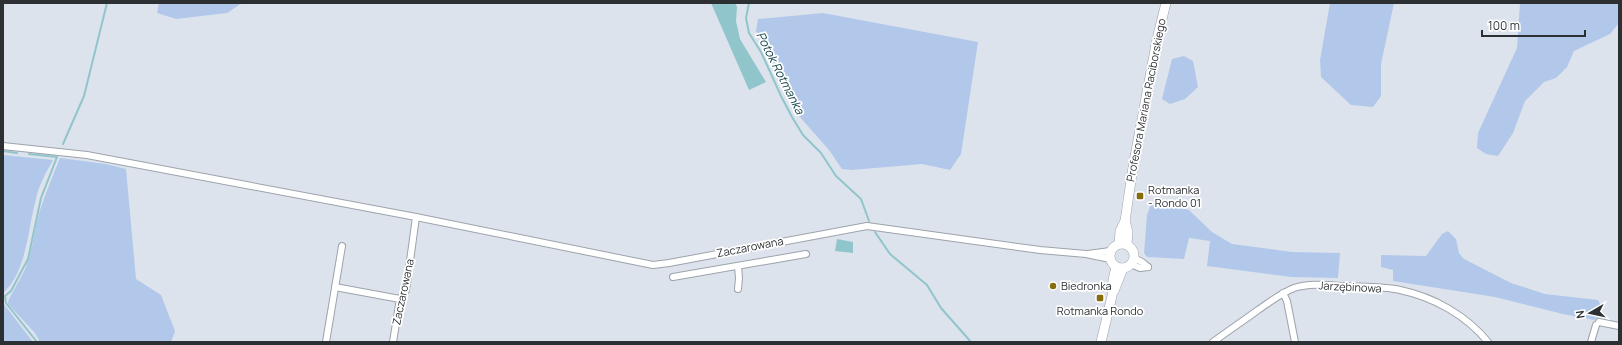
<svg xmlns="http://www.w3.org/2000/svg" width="1622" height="345" viewBox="0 0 1622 345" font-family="Manrope,sans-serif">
<rect width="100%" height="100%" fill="#dde3ec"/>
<g fill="#b1c8ea">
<path d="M159 3H242L227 13 176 19 157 13Z"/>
<path d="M1330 3H1394L1381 64V96L1373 107 1351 105 1321 77 1320 60Z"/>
<path d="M1520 3H1619V23L1610 34 1574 51 1567 67 1556 78 1544 82 1525 101 1513 133 1498 156 1486 154 1477 148 1478 133 1517 48Z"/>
<path d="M823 13 978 42 961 154 950 170 922 164 852 170 842 169 829 150 799 116 777 69 756 31 758 19Z"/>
<path d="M1184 56 1193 61 1198 87 1185 99 1170 104 1162 99 1172 59Z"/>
<path d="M3 155 53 160C45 174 38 187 35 203 28 230 26 273 3 293Z"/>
<path d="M60 158 106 164 126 169 136 279 161 295 175 331 171 342H40L35 333 8 304V302C13 289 23 277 27 264 33 246 35 228 40 210 46 192 53 175 60 158Z"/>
<path d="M1156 200 1189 210 1212 232 1232 244 1292 252 1340 253 1338 278 1291 277 1207 266 1210 241 1189 238 1184 259 1147 257 1144 253 1147 215 1151 204Z"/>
<path d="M1448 231 1456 239 1459 253 1464 259 1511 283 1545 294 1598 300 1602 308 1600 316 1594 320 1563 314 1495 297 1393 281V270L1381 267V255L1426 256 1442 234Z"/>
<path d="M3 303 33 342H3Z"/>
</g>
<g fill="#90c5cc">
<path d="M711 3H735L737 7 736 21 740 39 766 82 749 90Z"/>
<path d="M837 239 853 242V253L835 251Z"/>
</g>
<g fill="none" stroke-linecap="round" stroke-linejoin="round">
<g stroke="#90c5cc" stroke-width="2">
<path d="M749 3 746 18 749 33 761 52 781 96 792 117 803 135 821 153 836 176 861 199 869 221"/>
<path d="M63 144 84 96 107 3"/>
<path d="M3 151 17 153"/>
<path d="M29 154 57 157 41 198 28 259 11 291 5 296 6 303 37 342"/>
<path d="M875 232 890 254 927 285 941 308 971 342"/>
</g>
<defs>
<g id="street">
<path d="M3 146 87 155 416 217 653 265 669 263 867 226 1040 250 1086 254 1110 259"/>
<path d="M1088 254 1110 251"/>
<path d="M1134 258 1142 262 1148 267"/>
<path d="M1131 264 1140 268 1148 267"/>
<path d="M738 266 739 278 738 289"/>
<path d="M673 277 806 254"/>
<path d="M335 287 400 299"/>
<path d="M1283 293 1287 301 1295 342"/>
<path d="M1599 322 1619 326"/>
<path d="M326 342 342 246"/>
<path d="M393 342 400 299 406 290 416 217"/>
<path d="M1213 342C1228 331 1243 321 1258 310 1270 302 1281 293 1294 288 1310 283 1327 285 1343 286 1362 287 1382 286 1400 290 1434 297 1467 316 1488 342"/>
<path d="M1591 342 1596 325"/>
</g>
<g id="secondary">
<path d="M1125 221 1128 232 1127 244"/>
<circle cx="1122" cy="256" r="12"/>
<path d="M1119 244 1120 231 1125 221 1133 167 1157 39 1166 3"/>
<path d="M1114 291 1123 268"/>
<path d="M1101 342 1112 296 1113 280 1116 267"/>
</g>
</defs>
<use href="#street" stroke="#9da3ab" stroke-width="8"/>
<use href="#secondary" stroke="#9da3ab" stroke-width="10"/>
<use href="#street" stroke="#fff" stroke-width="6"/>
<use href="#secondary" stroke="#fff" stroke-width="9"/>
</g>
<g fill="#866e0d" stroke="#fff" stroke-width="1.5">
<rect x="1136" y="192" width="8" height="8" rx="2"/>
<circle cx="1053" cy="286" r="4"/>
<rect x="1096" y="294" width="8" height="8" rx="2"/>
</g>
<g text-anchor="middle" stroke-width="3.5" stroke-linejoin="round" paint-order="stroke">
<g font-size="11" fill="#2d3033" stroke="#fff">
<text transform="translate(1146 100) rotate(-79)" y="4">Profesora Mariana Raciborskiego</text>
<text transform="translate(750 247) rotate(-11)" y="4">Zaczarowana</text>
<text transform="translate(1350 287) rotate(3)" y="4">Jarzębinowa</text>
<text transform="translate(403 292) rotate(-78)" y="4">Zaczarowana</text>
</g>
<g font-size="11" fill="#2d3033" stroke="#fff" text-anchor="start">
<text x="1148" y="194">Rotmanka<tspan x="1148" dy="13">- Rondo 01</tspan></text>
<text x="1061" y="290">Biedronka</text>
<text x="1100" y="315" text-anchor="middle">Rotmanka Rondo</text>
</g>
<g font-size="12" font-style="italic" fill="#14444a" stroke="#fff">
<text transform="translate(780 73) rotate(63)" y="4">Potok Rotmanka</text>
</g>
</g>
<rect width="1622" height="345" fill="none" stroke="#2d3033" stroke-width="8"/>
<g transform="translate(1590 313) rotate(261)" stroke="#ffffff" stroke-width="3" paint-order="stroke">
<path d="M0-3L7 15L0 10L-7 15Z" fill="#2d3033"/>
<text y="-6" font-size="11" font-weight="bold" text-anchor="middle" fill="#2d3033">N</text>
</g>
<path d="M1482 30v6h103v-6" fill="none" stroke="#2d3033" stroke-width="2"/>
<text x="1488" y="30" font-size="12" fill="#2d3033" stroke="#ffffff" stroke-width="3" paint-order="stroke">100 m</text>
</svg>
